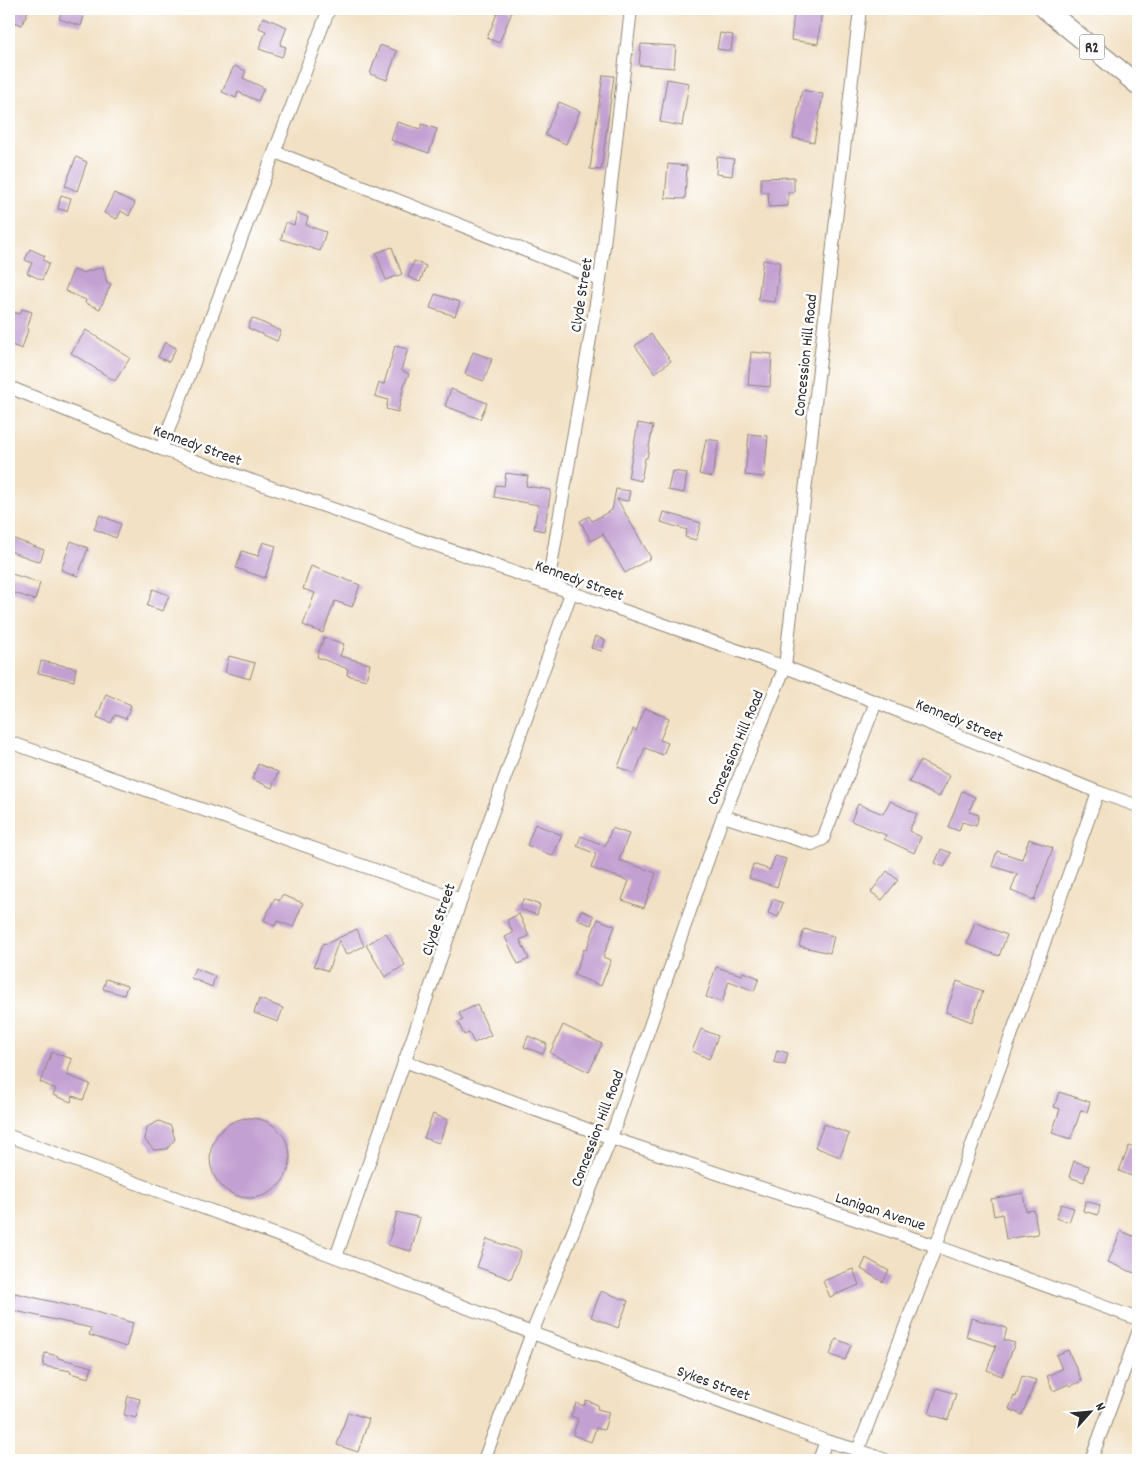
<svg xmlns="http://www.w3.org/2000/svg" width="1147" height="1469" viewBox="0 0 1147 1469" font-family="Dekko,sans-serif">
<rect width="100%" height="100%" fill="#fff"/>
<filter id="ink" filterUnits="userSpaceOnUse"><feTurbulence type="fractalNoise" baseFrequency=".02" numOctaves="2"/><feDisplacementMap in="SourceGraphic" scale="10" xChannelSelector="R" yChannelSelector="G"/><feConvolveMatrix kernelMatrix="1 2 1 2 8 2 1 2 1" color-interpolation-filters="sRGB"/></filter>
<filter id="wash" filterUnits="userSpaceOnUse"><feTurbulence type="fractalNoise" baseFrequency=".0096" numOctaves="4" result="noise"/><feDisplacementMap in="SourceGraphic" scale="20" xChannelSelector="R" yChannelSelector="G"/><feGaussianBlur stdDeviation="1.12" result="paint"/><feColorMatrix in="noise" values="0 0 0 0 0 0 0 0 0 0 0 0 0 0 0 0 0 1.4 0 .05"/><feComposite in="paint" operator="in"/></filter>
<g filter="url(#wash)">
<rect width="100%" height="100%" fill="#f2e1c4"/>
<g id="blocks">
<g fill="#c3a0d2">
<path d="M9 9H29L22 25 9 20Z"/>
<path d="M62 9H75L85 12 81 26 59 19Z"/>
<path d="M499 9H504L512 12 499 43 487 38Z"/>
<path d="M802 9H822L818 44 791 40 794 12 801 13Z"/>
<path d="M263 17 287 27 280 45 286 47 282 57 259 49 266 31 259 28Z"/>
<path d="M720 33 733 35 731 51 717 49Z"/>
<path d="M641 44 676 46 674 68 639 65Z"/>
<path d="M380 45 397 51 387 80 370 74Z"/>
<path d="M234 66 246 71 243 78 264 88 258 101 238 92 236 98 222 92Z"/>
<path d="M603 75 614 76 601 170 590 169Z"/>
<path d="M667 79 689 83 682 126 660 122Z"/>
<path d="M802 90 823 94 814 142 793 138Z"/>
<path d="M559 102 580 111 566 144 545 135Z"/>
<path d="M397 122 420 129 422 124 437 129 429 153 391 140Z"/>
<path d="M76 157 87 162 77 191 65 186Z"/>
<path d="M717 157 734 159 732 176 716 174Z"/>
<path d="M668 164 687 166 685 199 665 198Z"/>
<path d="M794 177V192H788V206L769 207 768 192H761V178Z"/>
<path d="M114 193 135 203 129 216 121 211 117 219 104 213Z"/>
<path d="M61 195 71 198 67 211 58 209Z"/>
<path d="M297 213 308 217 306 225 326 232 320 251 281 239 286 222 294 225Z"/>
<path d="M392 247 402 274 386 280 376 253Z"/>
<path d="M30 249 45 256 43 260 49 263 42 280 27 273 32 263 25 260Z"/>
<path d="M763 260 780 262 775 302 758 300Z"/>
<path d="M414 261 426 266 420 282 408 277Z"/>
<path d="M103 267 107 282 111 284 100 309 85 303 86 300 65 291 73 270 82 273Z"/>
<path d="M435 294 460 302 455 316 430 308Z"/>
<path d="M22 309 32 312 27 329 28 330 22 349 9 344V324L13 312 20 314Z"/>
<path d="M252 318 281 331 277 341 248 328Z"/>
<path d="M86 330 130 358 115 381 71 353Z"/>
<path d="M651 334 671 361 655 373 635 346Z"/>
<path d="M165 342 176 348 169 362 158 357Z"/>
<path d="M395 346 408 349 401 370 409 374 404 385 398 412 386 409 388 400 375 396 379 383 384 384Z"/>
<path d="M473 352 492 359 484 381 465 374Z"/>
<path d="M751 352 772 354 770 387 748 385Z"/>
<path d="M451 389 487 403 480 419 445 406Z"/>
<path d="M638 423 653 426 647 458H645L641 481 628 478Z"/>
<path d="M749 434 768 436 764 477 745 475Z"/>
<path d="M706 439 719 441 712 477 699 474Z"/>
<path d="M672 471 687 473 684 493 668 490Z"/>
<path d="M506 473 528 476 526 486 551 490 544 531 534 529 538 505 494 497 496 485 504 486Z"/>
<path d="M616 489 630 491 628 501 617 499 651 558 625 573 603 534 591 541 580 521 589 516 592 521 612 510Z"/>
<path d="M664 512 701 523 696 540 685 537 687 530 661 522Z"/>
<path d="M100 515 121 524 116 538 94 529Z"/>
<path d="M9 537 44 550 40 562 9 551Z"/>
<path d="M71 541 88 548 78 576 61 570Z"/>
<path d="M263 542 276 546 265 578 236 568 242 551 258 556Z"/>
<path d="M311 566 360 585 352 607 335 601 323 633 303 625 315 593 303 589Z"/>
<path d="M9 573 40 583 35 600 9 591Z"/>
<path d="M153 589 169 595 163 611 147 606Z"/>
<path d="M595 636 605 640 602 651 591 648Z"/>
<path d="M324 637 344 644 340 656 370 664 366 680 347 675 348 669 317 657Z"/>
<path d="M229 656 255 663 250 679 225 672Z"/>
<path d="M41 661 76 668 74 681 38 673Z"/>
<path d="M106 694 131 705 126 719 115 715 111 723 97 717Z"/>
<path d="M645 708 669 718 660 740 668 743 663 755 645 748 635 774 618 767 633 729 636 731Z"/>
<path d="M920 761 950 776 939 797 909 782Z"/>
<path d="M258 764 278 772 272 788 252 779Z"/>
<path d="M962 791 975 797 969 812 979 815 976 826 962 822 959 831 948 827Z"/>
<path d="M890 801 917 814 909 831 921 837 914 853 884 839 886 835 851 821 858 804 883 814Z"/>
<path d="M535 824 562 835 553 856 527 845Z"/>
<path d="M612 828 629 834 619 860 656 873 644 908 622 900 629 881 591 868 596 854 577 846 581 836 605 846Z"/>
<path d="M1029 839 1053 848 1034 900 1011 891 1017 874 992 866 997 851 1022 859Z"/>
<path d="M941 849 951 853 944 867 935 863Z"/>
<path d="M775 856 786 859 777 887 749 878 753 864 770 870Z"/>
<path d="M887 871 898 880 882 900 871 892Z"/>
<path d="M282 895 303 903 293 927 278 921 275 926 264 920 275 898 279 901Z"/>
<path d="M523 899 540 905 537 915 520 909Z"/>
<path d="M773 899 783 903 778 917 768 913Z"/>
<path d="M581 910 594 916 591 925 577 920Z"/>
<path d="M519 914 529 936 520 940 529 959 518 964 505 937 513 933 507 920Z"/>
<path d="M598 919 615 926 603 957 611 960 601 986 574 975 584 949 586 950Z"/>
<path d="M975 922 1007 935 999 956 967 944Z"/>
<path d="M357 929 364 946 346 955 339 940 328 971 314 966 323 943 326 944Z"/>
<path d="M804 929 834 936 830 953 799 946Z"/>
<path d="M386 933 405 965 385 977 366 945Z"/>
<path d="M716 967 742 975 743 972 759 978 754 991 729 981 722 1002 706 997Z"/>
<path d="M195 968 215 976 212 987 191 978Z"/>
<path d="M106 979 127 986 124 995 103 989Z"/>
<path d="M957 981 983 991 972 1022 946 1012Z"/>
<path d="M259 999 283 1008 278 1022 254 1013Z"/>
<path d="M477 1005 491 1035 474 1043 469 1033 464 1035 458 1022 463 1020 459 1013Z"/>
<path d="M563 1025 602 1044 589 1072 550 1053Z"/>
<path d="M701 1029 718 1036 709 1059 692 1051Z"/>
<path d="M528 1036 547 1044 543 1054 524 1047Z"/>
<path d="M777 1050 788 1053 785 1065 774 1062Z"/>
<path d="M52 1052 72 1059 67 1075 90 1084 83 1100 73 1096 71 1102 53 1095 56 1089 40 1082Z"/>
<path d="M1059 1092 1090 1102 1087 1112 1081 1110 1071 1139 1052 1133 1060 1109 1054 1107Z"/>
<path d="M433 1114 448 1120 439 1143 424 1138Z"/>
<circle cx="250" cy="1158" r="40"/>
<path d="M159 1121 171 1126 175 1139 167 1149 154 1150 145 1140 147 1127Z"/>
<path d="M824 1124 849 1134 840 1157 815 1147Z"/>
<path d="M1129 1146 1138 1150V1166L1134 1177 1119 1171Z"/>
<path d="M1074 1161 1089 1166 1084 1182 1069 1177Z"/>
<path d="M1023 1193 1026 1211 1034 1210 1038 1234 1006 1239 1002 1214 994 1216 991 1199Z"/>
<path d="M1085 1201 1100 1205 1098 1215 1083 1211Z"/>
<path d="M1061 1204 1074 1208 1069 1222 1056 1218Z"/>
<path d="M397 1212 420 1218 411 1251 388 1245Z"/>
<path d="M1121 1231 1138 1238V1263L1134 1273 1108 1262Z"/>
<path d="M487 1239 521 1251 511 1279 477 1267Z"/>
<path d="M866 1258 889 1271 883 1282 861 1269Z"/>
<path d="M853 1269 859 1285 830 1297 823 1281Z"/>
<path d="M601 1291 628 1301 618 1328 591 1317Z"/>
<path d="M15 1293 96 1312 133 1323 126 1347 89 1335 91 1328 11 1310Z"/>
<path d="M971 1318 1007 1328 1004 1340 1015 1343 1002 1376 987 1370 996 1346 966 1337Z"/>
<path d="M836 1339 851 1345 845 1360 830 1355Z"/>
<path d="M1068 1350 1082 1381 1070 1386 1069 1384 1053 1391 1047 1376 1062 1369 1056 1355Z"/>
<path d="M45 1353 58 1356V1358L92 1367 89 1378 70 1373 71 1371 43 1366Z"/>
<path d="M1022 1376 1036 1380 1022 1415 1009 1409 1014 1396 1016 1397Z"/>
<path d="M937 1388 956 1394 948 1420 929 1414Z"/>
<path d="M128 1396 140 1399 136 1418 124 1415Z"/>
<path d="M586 1400 598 1405 597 1409 609 1412 604 1430 596 1428 591 1442 573 1435 578 1419 571 1416 576 1403 584 1406Z"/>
<path d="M348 1412 369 1419 358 1452 337 1445Z"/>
</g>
</g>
</g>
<g filter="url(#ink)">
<use href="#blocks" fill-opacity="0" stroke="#8e8678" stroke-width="1"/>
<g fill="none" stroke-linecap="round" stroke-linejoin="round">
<defs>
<g id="minor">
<path d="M275 152 600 280"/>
<path d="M9 387 161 449 785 667 876 702 1098 792 1138 806"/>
<path d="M161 449 329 9"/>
<path d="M548 584 600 280 631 9"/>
<path d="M9 742 461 900"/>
<path d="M723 816 812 844 823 839 876 702"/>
<path d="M404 1061 611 1138 936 1246 1138 1319"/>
<path d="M9 1136 336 1257 532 1333 826 1441 858 1450 885 1460"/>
<path d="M336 1257 461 900 571 593"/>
<path d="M858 1450 936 1246 1098 792"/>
<path d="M484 1460 532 1333 611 1138 723 816 785 667 860 9"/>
<path d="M819 1460 826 1441"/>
<path d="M1091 1460 1138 1333"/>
</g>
<path id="highway" d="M1045 9 1138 85"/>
</defs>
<use href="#minor" stroke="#8e8678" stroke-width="14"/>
<use href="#highway" stroke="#8e8678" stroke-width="21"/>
<use href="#minor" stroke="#fff" stroke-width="12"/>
<use href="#highway" stroke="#fff" stroke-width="19"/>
</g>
</g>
<g text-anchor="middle" stroke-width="5" stroke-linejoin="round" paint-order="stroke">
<rect fill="#fff" stroke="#6b6b6b" stroke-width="1" x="1079.5" y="34.5" width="25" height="25" rx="4"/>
<g font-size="15" font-weight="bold" fill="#2b2b2b">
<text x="1092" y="52">R2</text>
</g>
<g font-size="16" fill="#2b2b2b" stroke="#fff">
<text transform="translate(580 295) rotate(-81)" y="6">Clyde Street</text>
<text transform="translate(804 355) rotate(-84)" y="6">Concession Hill Road</text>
<text transform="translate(198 444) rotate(20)" y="6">Kennedy Street</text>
<text transform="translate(580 579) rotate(20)" y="6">Kennedy Street</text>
<text transform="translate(960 719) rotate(22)" y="6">Kennedy Street</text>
<text transform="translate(734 747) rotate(-67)" y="6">Concession Hill Road</text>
<text transform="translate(437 919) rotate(-71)" y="6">Clyde Street</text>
<text transform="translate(596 1128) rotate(-69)" y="6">Concession Hill Road</text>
<text transform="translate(881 1210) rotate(18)" y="6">Lanigan Avenue</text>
<text transform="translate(714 1382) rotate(20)" y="6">Sykes Street</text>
</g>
</g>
<rect width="1147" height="1469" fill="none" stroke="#fff" stroke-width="30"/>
<g transform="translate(1090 1412) rotate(63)" stroke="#ffffff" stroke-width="4" paint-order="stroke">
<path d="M0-4L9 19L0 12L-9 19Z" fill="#2b2b2b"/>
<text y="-8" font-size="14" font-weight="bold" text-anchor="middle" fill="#2b2b2b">N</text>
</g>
</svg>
